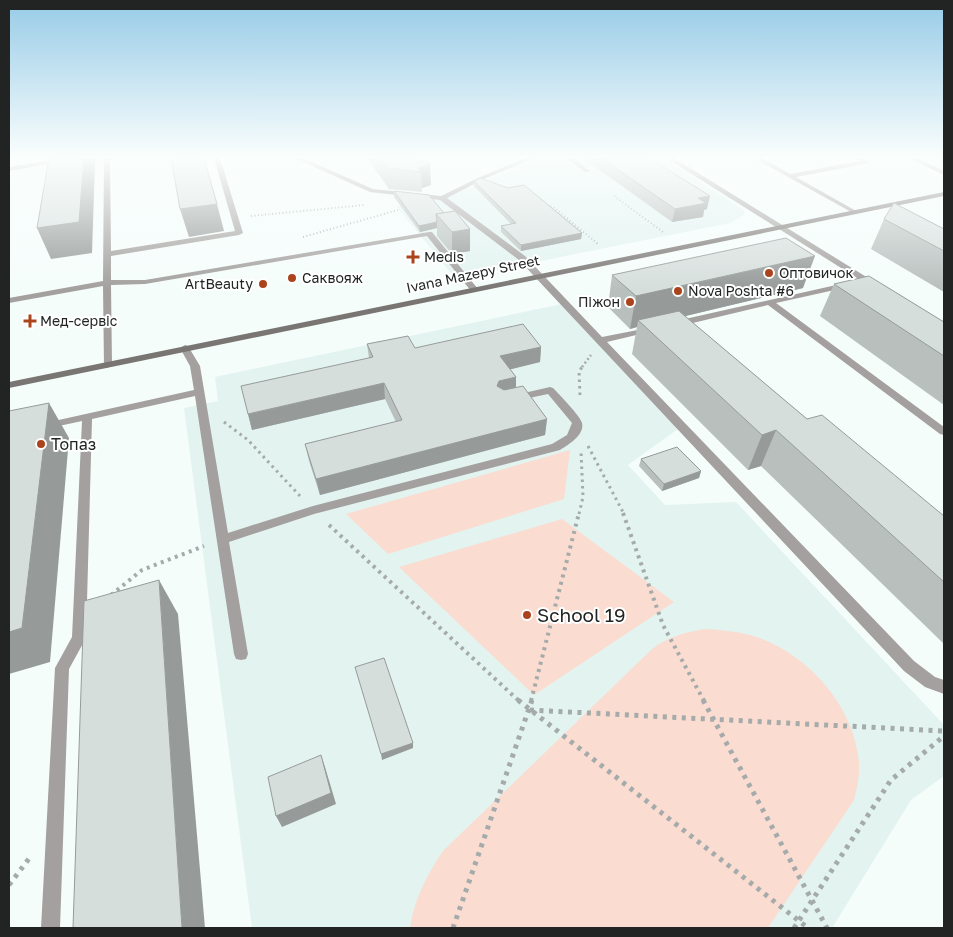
<svg xmlns="http://www.w3.org/2000/svg" width="953" height="937" viewBox="0 0 953 937" font-family="'Golos Text',sans-serif">
<rect width="100%" height="100%" fill="#f5fdfb"/>
<g fill="#e2f3f0">
<path d="M541 158H662L744 210V215L730 223 455 278 396 206 448 197Z"/>
<path d="M562 304 678 429 628 465 665 505 736 502 944 725V776L911 800 832 928H252L184 408 218 401 215 377Z"/>
</g>
<g fill="#fbdcd1">
<path d="M570 450 564 499 388 554 346 514Z"/>
<path d="M562 519 674 602 534 695 399 567Z"/>
<path d="M705 629C720 630 735 631 750 635 806 651 854 705 859 763 860 775 857 788 854 800L768 928H410C414 899 427 875 443 851L652 649C668 637 685 632 705 629Z"/>
</g>
<g fill="none" stroke-linecap="round" stroke-linejoin="round">
<g stroke="#a5abaa" stroke-width="2" stroke-dasharray="1 2.5" stroke-linecap="butt">
<path d="M419 162 428 158"/>
<path d="M614 196 663 232"/>
<path d="M547 207 552 206 598 244"/>
<path d="M251 216 364 205"/>
<path d="M303 237 398 210"/>
</g>
<g stroke="#a5abaa" stroke-width="2.5" stroke-dasharray="2 2.5" stroke-linecap="butt">
<path d="M593 308 611 304"/>
<path d="M582 367 591 355"/>
</g>
<g stroke="#a5abaa" stroke-width="3" stroke-dasharray="2.5 4" stroke-linecap="butt">
<path d="M580 395 579 371 583 366"/>
<path d="M224 422 248 440 300 496"/>
<path d="M588 446 624 514"/>
<path d="M579 514 583 497 581 451"/>
</g>
<g stroke="#a5abaa" stroke-width="4" stroke-dasharray="3 4.5" stroke-linecap="butt">
<path d="M623 513 663 625 704 701"/>
<path d="M329 525 519 701"/>
<path d="M111 595 142 570 204 546"/>
<path d="M531 701 579 513"/>
</g>
<g stroke="#a5abaa" stroke-width="5" stroke-dasharray="4 5.5" stroke-linecap="butt">
<path d="M518 700 808 928"/>
<path d="M703 700 827 928"/>
<path d="M530 710 944 731"/>
<path d="M9 885 31 856"/>
<path d="M453 928 532 700"/>
<path d="M794 928 891 780 944 736"/>
</g>
<g fill="#a3a09f" fill-rule="evenodd">
<path d="M65 158H82L9 171V167Z"/>
<path d="M104 158H110L111 251 235 231 214 158H220L243 233 239 235 111 256V280H145L429 232H432L478 289 471 291 427 236 145 284 111 285 112 365 107 368 104 367 103 286 9 303V298L103 281Z"/>
<path d="M294 158H303L373 189 441 196 480 177 526 158H535L484 179 447 198 525 256 602 337 653 327V331L607 342 914 661 935 677 944 680V694L925 687 904 671 519 260 440 200 370 192Z"/>
<path d="M566 158H573L590 171 585 172Z"/>
<path d="M754 158H762L790 174 860 161 855 158C861 158 865 158 869 162L866 164 796 177 858 212 853 213Z"/>
<path d="M908 158H917L944 171V175Z"/>
<path d="M845 283H848V287L776 303 944 427V435L940 434 768 305 676 327 672 324 676 321Z"/>
<path d="M185 345 188 346 200 366 228 533 313 506 552 444 567 435 572 423 548 394 515 401 510 398 511 396 550 387 553 388C559 394 581 417 582 423 585 435 568 445 560 450L314 514 229 542 248 654 246 659 241 660 236 659 234 654 195 396 92 419 86 638 69 669 60 928H41L55 668 72 637 82 421 45 429 40 426 45 423 194 390 190 366 180 348Z"/>
</g>
<path fill="#a3a09f" fill-rule="evenodd" d="M666 158H674L881 286 876 289 873 288Z"/>
<path fill="#797573" fill-rule="evenodd" d="M944 192V196L9 388V382Z"/>
</g>
<g fill="#b8bfbd">
<path d="M367 158H414L431 185 422 188V192L389 189Z"/>
<path d="M583 158H649L707 209 704 210 703 217 672 222Z"/>
<path d="M474 181 582 233 581 239 521 251 501 232V226L511 224 474 186Z"/>
<path d="M394 191 429 195 470 251 452 254 437 236V228L420 232 394 197Z"/>
<path d="M884 219 944 229V292L871 249Z"/>
<path d="M612 275 803 288 685 316 807 419 944 516V644L761 466 748 470 632 354 637 327 630 329 608 307Z"/>
<path d="M834 284 944 322V405L820 316Z"/>
<path d="M367 344 415 348 541 347 540 362 510 369 516 377V387L547 419 545 435 320 495 309 461 305 444 396 422 385 399 252 430 248 414 369 358Z"/>
<path d="M641 459 701 471 699 478 662 491 639 466Z"/>
</g>
<g fill="#969b9a">
<path d="M84 158H94L95 161 92 253 51 259 37 228Z"/>
<path d="M430 164 431 185 422 188 421 172 418 168Z"/>
<path d="M710 196 707 209 704 210 703 217 672 222 675 209 698 198Z"/>
<path d="M217 204 224 231 189 237 180 209Z"/>
<path d="M437 222V228L420 232 419 226Z"/>
<path d="M470 229V251L452 254V232Z"/>
<path d="M582 233 581 239 521 251V245Z"/>
<path d="M815 256 803 288 644 326 638 320 637 327 630 329 636 296Z"/>
<path d="M541 347 540 362 500 372V356Z"/>
<path d="M516 377V393L499 397 497 386 499 381Z"/>
<path d="M384 383 385 399 252 430 248 414Z"/>
<path d="M49 403 69 438 50 662 9 674V632Z"/>
<path d="M547 419 545 435 320 495 316 479Z"/>
<path d="M776 430 761 466 748 470 762 435Z"/>
<path d="M701 471 699 478 662 491 664 484Z"/>
<path d="M159 580 178 614 205 928H182Z"/>
<path d="M413 743V748L382 760 381 754Z"/>
<path d="M321 755 325 767 336 804 282 827 276 816Z"/>
</g>
<g fill="#d6dedc" stroke="#969b9a">
<path d="M49 158H84L79 222 37 228Z"/>
<path d="M171 158H204L217 204 180 209Z"/>
<path d="M379 158H414L430 164 418 168 421 172 387 168Z"/>
<path d="M601 158H649L710 196 698 198 706 203 675 209Z"/>
<path d="M480 178 508 188 524 185 582 233 521 245 501 226 516 223 474 181Z"/>
<path d="M394 191 429 195 444 213 436 214 437 222 419 226Z"/>
<path d="M894 203 944 229V251L884 219Z"/>
<path d="M455 211 470 229 452 232 436 214Z"/>
<path d="M786 238 815 256 636 296 612 275Z"/>
<path d="M869 276 944 322V356L834 284Z"/>
<path d="M679 311 807 419 822 415 944 516V582L776 430 762 435 638 320Z"/>
<path d="M523 324 541 347 500 356 516 377 499 381 497 386 504 390 523 386 547 419 316 479 305 444 402 420 384 383 248 414 241 386 373 357 367 344 408 336 415 348Z"/>
<path d="M49 403 22 628 9 632V411Z"/>
<path d="M677 447 701 471 664 484 641 459Z"/>
<path d="M159 580 182 928H73L84 601Z"/>
<path d="M384 658 413 743 381 754 355 667Z"/>
<path d="M321 755 331 793 276 816 268 777Z"/>
</g>
<linearGradient id="sky" x2="0" y2="1"><stop stop-color="#97cbe7"/><stop offset="0.54" stop-color="#fafefd"/><stop offset="1" stop-color="#fafefd" stop-opacity="0"/></linearGradient>
<rect width="953" height="290" fill="url(#sky)"/>
<g fill="#ab441d" stroke="#fff" stroke-width="2">
<path d="M410.5 249.5h5v5h5v5h-5v5h-5v-5h-5v-5h5z"/>
<circle cx="769" cy="273" r="5"/>
<circle cx="292" cy="278" r="5"/>
<circle cx="263" cy="284" r="5"/>
<circle cx="678" cy="291" r="5"/>
<circle cx="630" cy="302" r="5"/>
<path d="M27.5 313.5h5v5h5v5h-5v5h-5v-5h-5v-5h5z"/>
<circle cx="41" cy="444" r="5"/>
<circle cx="527" cy="615" r="5"/>
</g>
<g text-anchor="middle" stroke-width="4" stroke-linejoin="round" paint-order="stroke">
<g font-size="14" fill="#222424" stroke="#fff" text-anchor="start">
<text x="424" y="262">Medis</text>
<text x="779" y="278">Оптовичок</text>
<text x="302" y="283">Саквояж</text>
<text x="253" y="289" text-anchor="end">ArtBeauty</text>
<text x="688" y="296">Nova Poshta #6</text>
<text x="620" y="307" text-anchor="end">Піжон</text>
<text x="40" y="326">Мед-сервіс</text>
</g>
<g font-size="14" fill="#222424" stroke="#fff">
<text transform="translate(473 274) rotate(-12)" y="5">Ivana Mazepy Street</text>
</g>
<g font-size="16" fill="#222424" stroke="#fff" text-anchor="start">
<text x="51" y="450">Топаз</text>
</g>
<g font-size="19" fill="#222424" stroke="#fff" text-anchor="start">
<text x="537" y="622">School 19</text>
</g>
</g>
<rect width="953" height="937" fill="none" stroke="#222424" stroke-width="20"/>
</svg>
